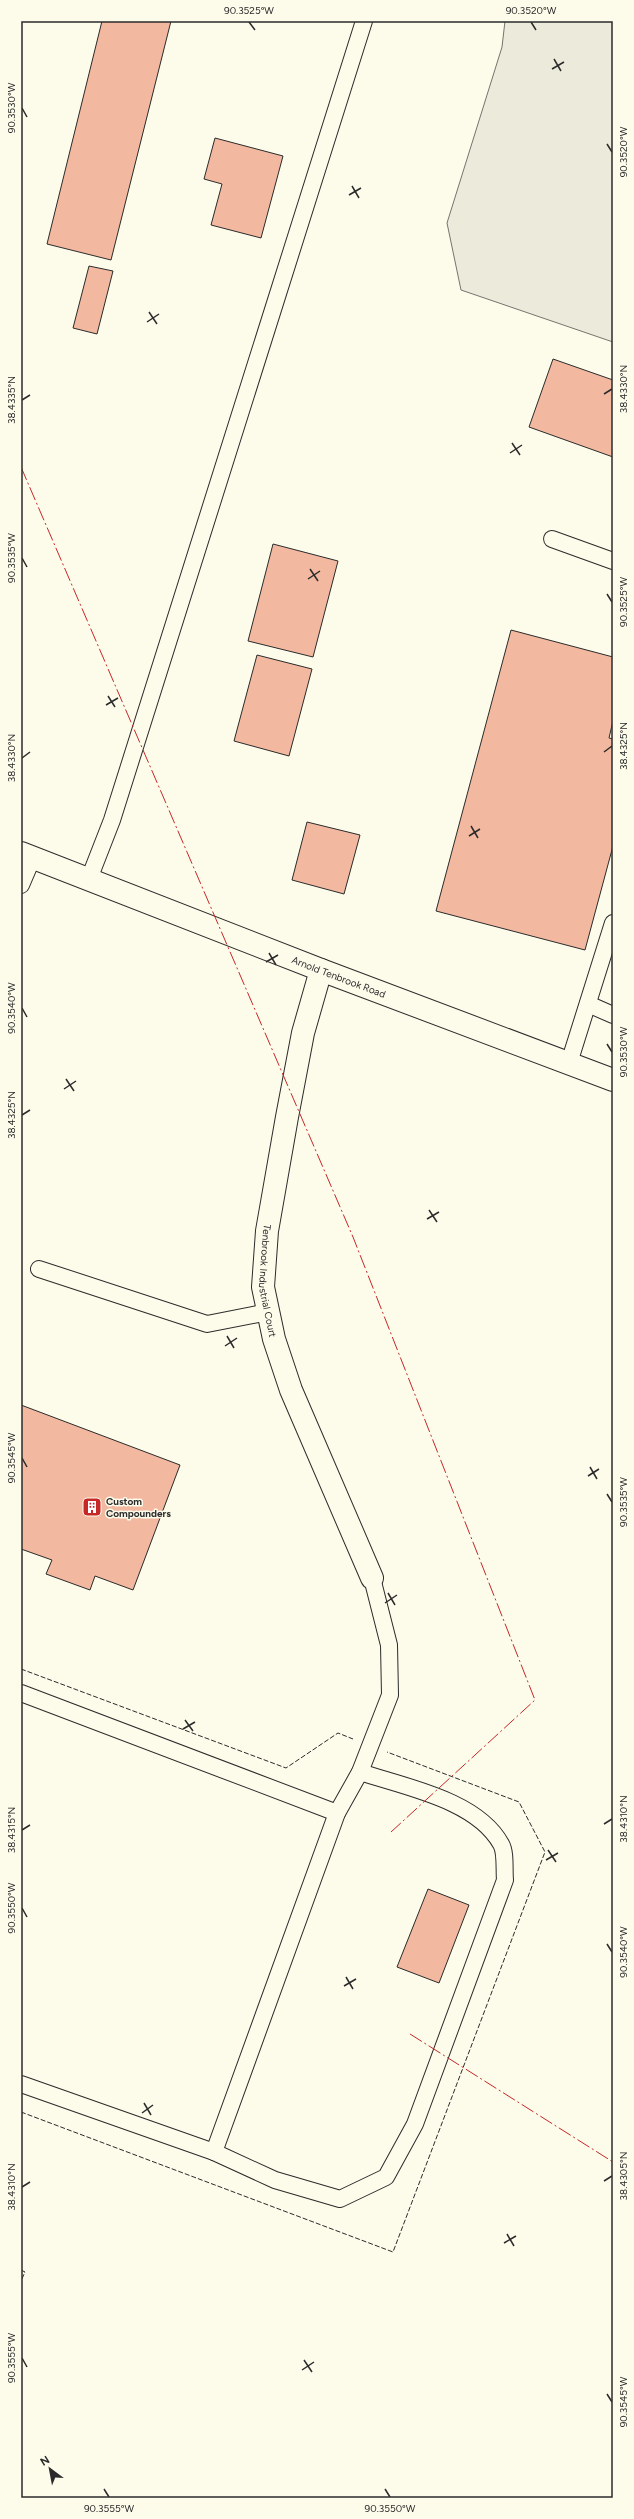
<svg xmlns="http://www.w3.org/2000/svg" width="634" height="2519" viewBox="0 0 634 2519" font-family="Figtree,sans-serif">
<rect width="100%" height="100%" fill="#fdfbea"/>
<path fill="#ecebdb" stroke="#74746e" d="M505 21H613V342L461 290 447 223 502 47Z"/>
<g fill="#f2b8a0" stroke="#2b2b2b">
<path d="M102 21H171L111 260 47 244Z"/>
<path d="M215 138 283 156 261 238 211 225 222 184 204 179Z"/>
<path d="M89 266 113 271 97 334 73 328Z"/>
<path d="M553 359 613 380V457L529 427Z"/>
<path d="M273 544 338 561 313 657 248 641Z"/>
<path d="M511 630 613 657V721L609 738 613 739V846L585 950 436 911Z"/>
<path d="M257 655 312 669 289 756 234 741Z"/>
<path d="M307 822 360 835 344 894 292 880Z"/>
<path d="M21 1405 180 1465 133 1590 95 1576 90 1590 46 1574 52 1560 21 1549Z"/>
<path d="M428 1889 469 1905 439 1983 397 1967Z"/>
</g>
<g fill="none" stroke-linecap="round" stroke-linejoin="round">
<defs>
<g id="service">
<path d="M552 539 613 561"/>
<path d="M89 879 112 820 364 21"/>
<path d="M21 885 33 857"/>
<path d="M588 1004 613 1015"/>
<path d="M569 1063 613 923"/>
<path d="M39 1269 207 1324 268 1312"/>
<path d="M21 1693 337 1813"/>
<path d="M21 2084 214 2152 275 2180 340 2199 386 2177 415 2124 505 1880C504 1870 506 1852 501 1844 477 1800 405 1787 360 1772"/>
<path d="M214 2152 337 1813 360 1772 390 1695 389 1645 372 1578"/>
</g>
<g id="minor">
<path id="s1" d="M321 970 303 1033 287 1117 267 1231 263 1287 274 1339 291 1390 372 1578"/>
</g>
<g id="tertiary">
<path id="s2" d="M21 853 321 970 613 1080"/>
</g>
</defs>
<use href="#service" stroke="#2b2b2b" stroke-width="18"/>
<use href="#minor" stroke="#2b2b2b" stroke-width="24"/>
<use href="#tertiary" stroke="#2b2b2b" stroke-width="24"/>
<use href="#service" stroke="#fdfbea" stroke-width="16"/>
<use href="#minor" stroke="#fdfbea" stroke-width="22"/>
<use href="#tertiary" stroke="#fdfbea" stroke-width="22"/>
<g stroke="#2b2b2b" stroke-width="1" stroke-dasharray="5 2" stroke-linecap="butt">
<path d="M21 1669 286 1768 338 1733 353 1739"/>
<path d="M21 2112 393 2252 545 1852 519 1802 387 1752"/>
<path d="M21 2270 25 2272 21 2281"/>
</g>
<g stroke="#c62828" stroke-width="1" stroke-dasharray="14 3 2 3" stroke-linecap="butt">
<path d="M21 467 353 1237 535 1700 391 1832"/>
<path d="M410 2034 613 2162"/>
</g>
</g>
<path fill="none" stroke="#2b2b2b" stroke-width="1.5" d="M249 22 255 30M531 22 536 30M554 59 561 71M552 69 564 62M22 108 27 117M607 144 612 152M352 186 359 198M349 195 361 188M149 312 157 324M147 322 159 314M604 394 612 389M22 400 30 395M512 443 520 455M510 453 522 445M22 558 27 567M310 569 318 581M308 579 320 571M607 594 612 602M108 696 115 707M106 705 118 698M604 752 612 746M22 758 30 752M471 826 478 838M469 836 480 829M269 953 276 965M266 962 278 955M22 1008 27 1017M607 1044 612 1052M66 1079 74 1091M64 1089 76 1081M22 1115 30 1110M429 1210 437 1222M427 1219 439 1212M227 1336 234 1348M225 1346 237 1338M22 1458 27 1467M590 1467 597 1479M588 1476 599 1469M607 1494 612 1502M388 1593 395 1605M385 1603 397 1595M185 1720 193 1731M183 1729 195 1722M604 1824 612 1819M22 1830 30 1825M548 1850 556 1862M546 1860 558 1853M22 1908 27 1917M607 1944 612 1952M346 1977 353 1989M344 1986 356 1979M144 2103 151 2115M142 2113 153 2105M604 2181 612 2176M22 2187 30 2182M507 2234 514 2246M504 2243 516 2236M22 2358 27 2367M304 2360 312 2372M302 2370 314 2362M607 2394 612 2402M104 2489 109 2497M385 2489 390 2497"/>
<defs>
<symbol id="building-square" viewBox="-11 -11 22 22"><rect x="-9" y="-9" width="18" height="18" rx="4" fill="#c62828" stroke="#fdfbea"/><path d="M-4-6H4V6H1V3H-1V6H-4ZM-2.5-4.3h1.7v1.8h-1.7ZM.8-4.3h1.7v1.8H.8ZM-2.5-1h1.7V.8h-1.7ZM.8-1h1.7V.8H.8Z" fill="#fff"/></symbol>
</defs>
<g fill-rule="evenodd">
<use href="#building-square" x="81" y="1496" width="22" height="22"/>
</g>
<g text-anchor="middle" stroke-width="3" stroke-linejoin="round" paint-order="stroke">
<g font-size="10" fill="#2b2b2b" stroke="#fdfbea">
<text dy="4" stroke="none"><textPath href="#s2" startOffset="341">Arnold Tenbrook Road</textPath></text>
<text dy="4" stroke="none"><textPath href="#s1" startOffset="317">Tenbrook Industrial Court</textPath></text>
</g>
<g font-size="10" font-weight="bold" fill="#2b2b2b" stroke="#fdfbea" text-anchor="start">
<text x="106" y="1505">Custom<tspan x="106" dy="12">Compounders</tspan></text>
</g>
</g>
<rect width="634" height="2519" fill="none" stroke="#fdfbea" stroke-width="44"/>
<g transform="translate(50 2469) rotate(328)" stroke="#fdfbea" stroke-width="3" paint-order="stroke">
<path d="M0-3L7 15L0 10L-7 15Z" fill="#2b2b2b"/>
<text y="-6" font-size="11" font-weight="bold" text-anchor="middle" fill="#2b2b2b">N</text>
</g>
<rect x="22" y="22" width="590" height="2475" fill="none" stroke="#2b2b2b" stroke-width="1.5"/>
<g font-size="10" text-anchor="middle" fill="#2b2b2b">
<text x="249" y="14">90.3525°W</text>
<text x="531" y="14">90.3520°W</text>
<text transform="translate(11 108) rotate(-90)" y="4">90.3530°W</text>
<text transform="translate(623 152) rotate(-90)" y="4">90.3520°W</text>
<text transform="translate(623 389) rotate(-90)" y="4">38.4330°N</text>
<text transform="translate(11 400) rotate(-90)" y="4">38.4335°N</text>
<text transform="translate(11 558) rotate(-90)" y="4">90.3535°W</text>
<text transform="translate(623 602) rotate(-90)" y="4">90.3525°W</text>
<text transform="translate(623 746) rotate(-90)" y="4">38.4325°N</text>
<text transform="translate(11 758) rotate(-90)" y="4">38.4330°N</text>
<text transform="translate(11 1008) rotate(-90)" y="4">90.3540°W</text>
<text transform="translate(623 1052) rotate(-90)" y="4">90.3530°W</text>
<text transform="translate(11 1115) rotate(-90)" y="4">38.4325°N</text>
<text transform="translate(11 1458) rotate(-90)" y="4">90.3545°W</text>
<text transform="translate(623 1502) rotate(-90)" y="4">90.3535°W</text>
<text transform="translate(623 1819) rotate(-90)" y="4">38.4310°N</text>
<text transform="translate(11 1830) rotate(-90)" y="4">38.4315°N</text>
<text transform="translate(11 1908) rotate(-90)" y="4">90.3550°W</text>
<text transform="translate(623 1952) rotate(-90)" y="4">90.3540°W</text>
<text transform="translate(623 2176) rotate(-90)" y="4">38.4305°N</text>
<text transform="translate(11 2187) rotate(-90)" y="4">38.4310°N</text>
<text transform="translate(11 2358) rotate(-90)" y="4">90.3555°W</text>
<text transform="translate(623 2402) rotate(-90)" y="4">90.3545°W</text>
<text x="109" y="2512">90.3555°W</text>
<text x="390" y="2512">90.3550°W</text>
</g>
</svg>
